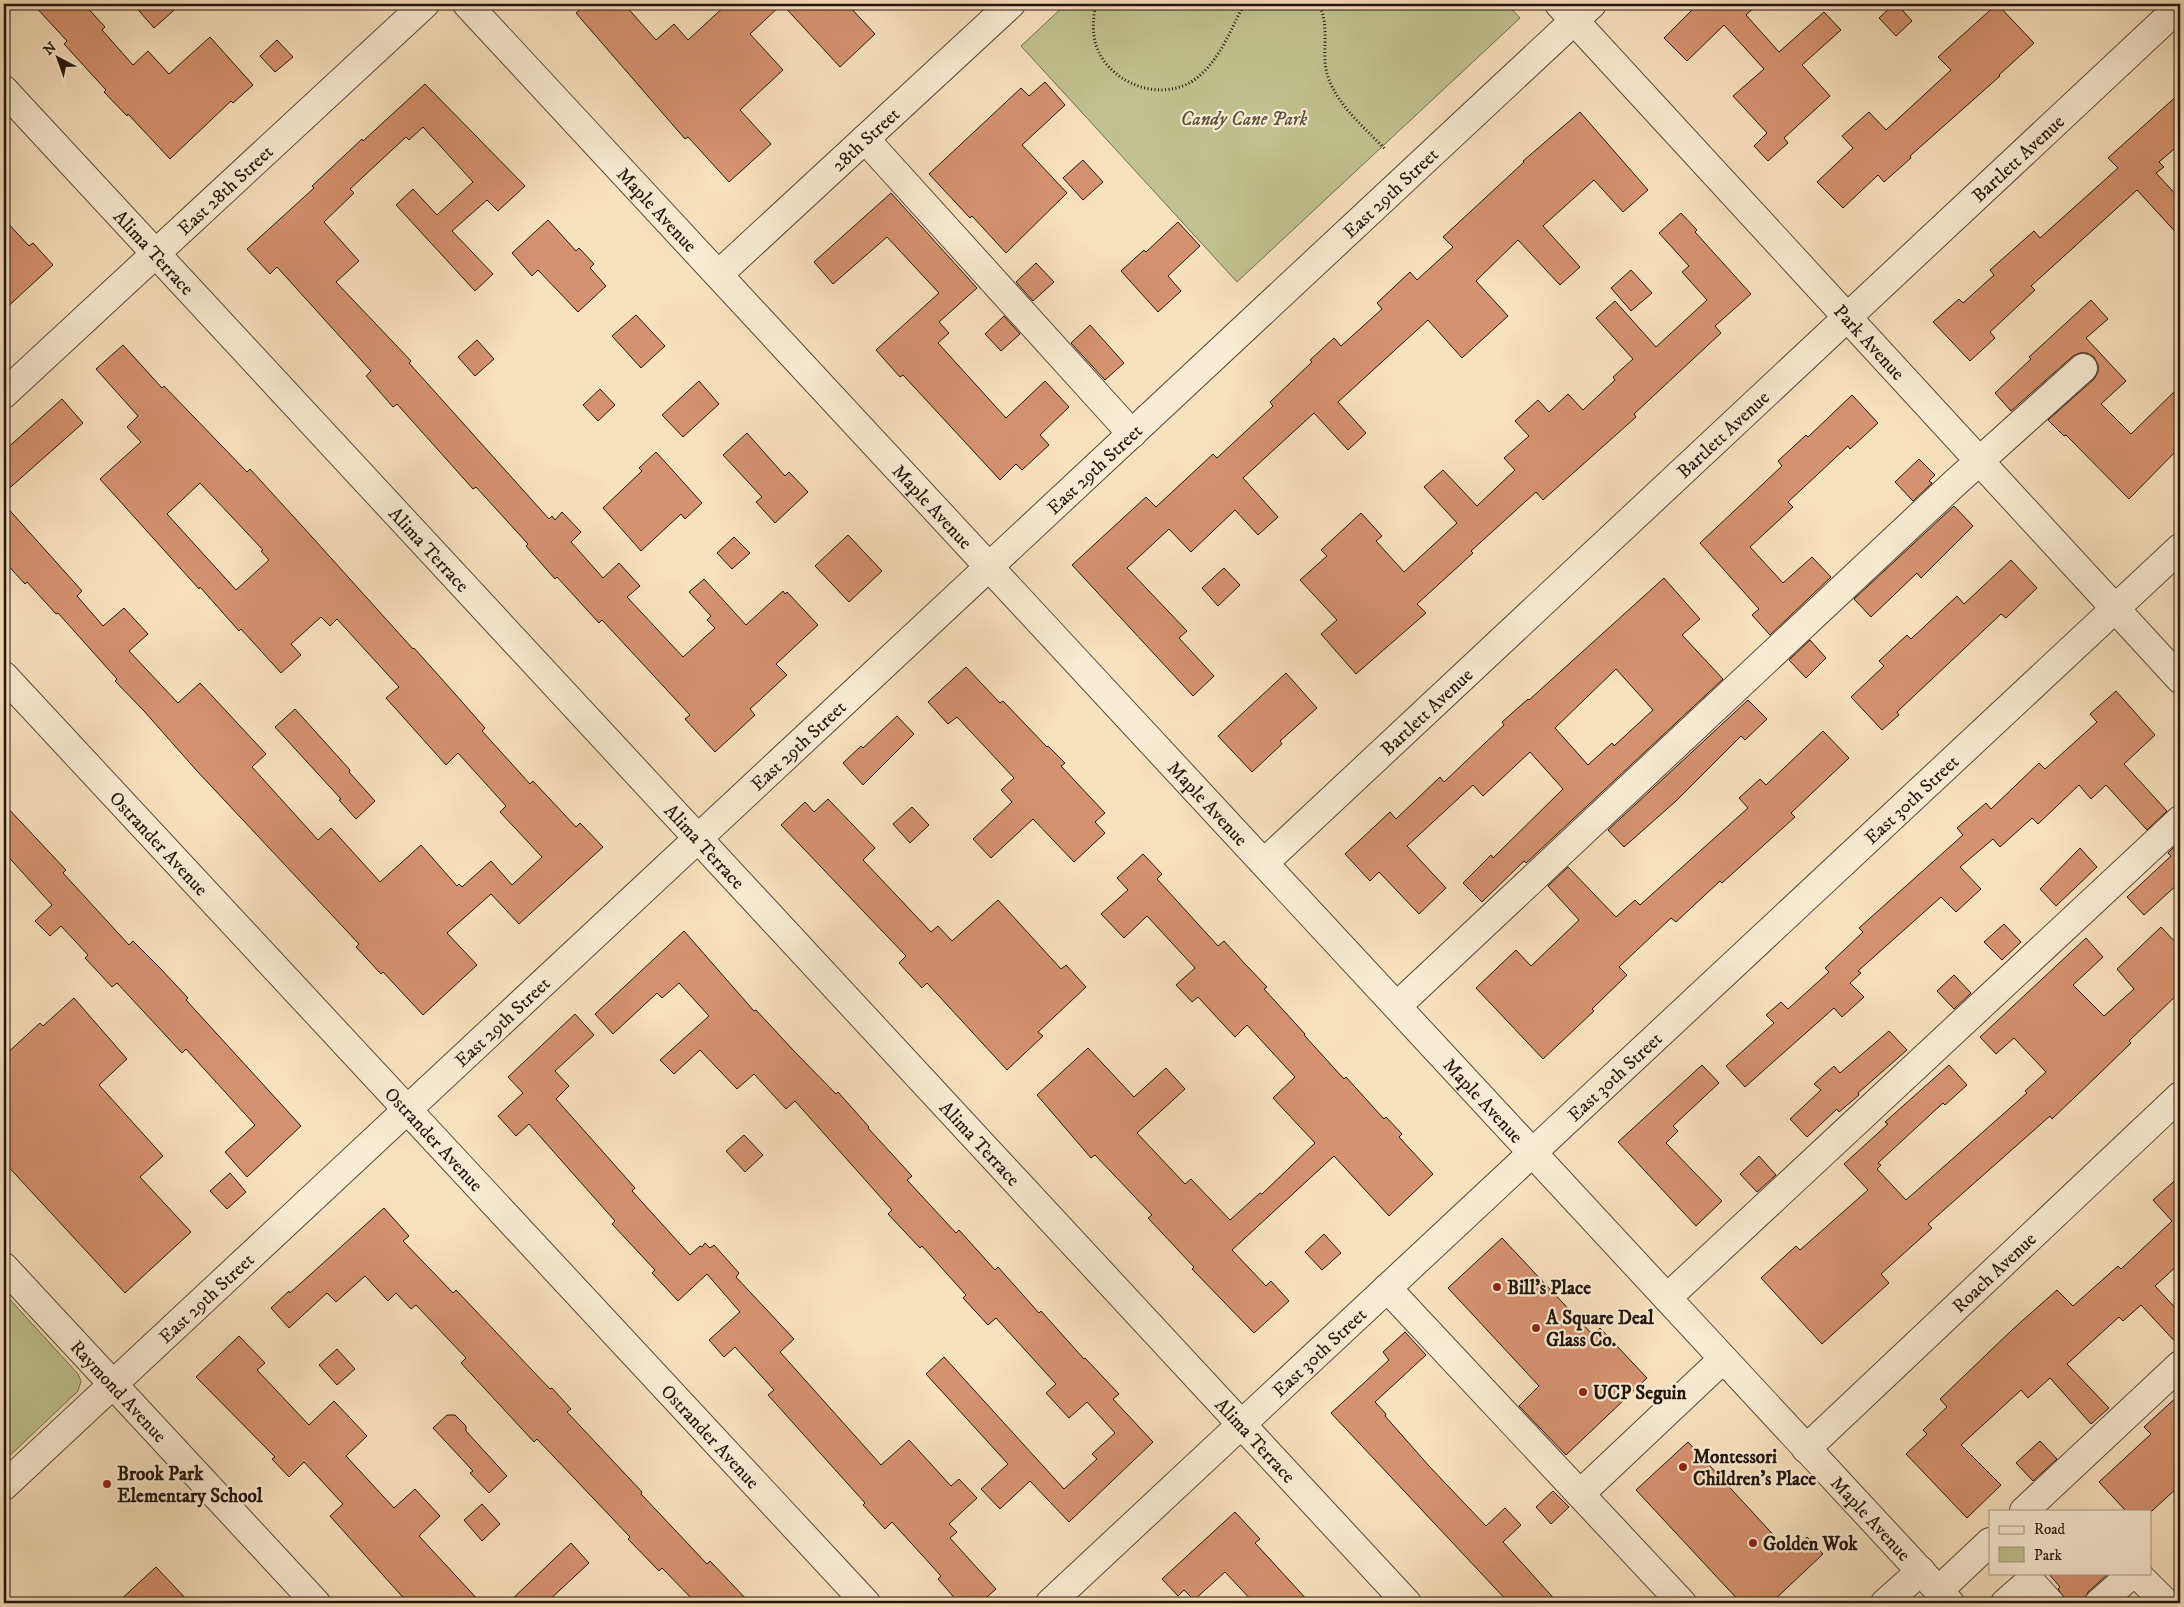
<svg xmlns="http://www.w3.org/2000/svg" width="2184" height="1607" viewBox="0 0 2184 1607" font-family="'IM FELL DW Pica',serif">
<rect width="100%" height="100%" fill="#f8e1bd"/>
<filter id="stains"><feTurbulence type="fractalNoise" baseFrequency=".004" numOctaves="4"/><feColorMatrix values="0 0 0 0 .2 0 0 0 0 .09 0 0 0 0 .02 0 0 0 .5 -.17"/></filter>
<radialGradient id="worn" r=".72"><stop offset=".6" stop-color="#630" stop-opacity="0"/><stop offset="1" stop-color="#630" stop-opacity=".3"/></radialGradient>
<g fill="#c0c28f" stroke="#726c4e">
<path d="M1066 4H1507L1520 18 1237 282 1021 46Z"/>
<path d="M4 1293 78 1374 81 1381 78 1391 4 1461Z"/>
</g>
<g fill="#d5926f" stroke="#23150d" fill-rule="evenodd">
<path d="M33 4H84L105 27 102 30 133 65 148 51 169 74 210 37 253 85 233 103 231 101 170 159 128 114 127 116 104 92 106 90 64 44 67 41Z"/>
<path d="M133 4H181L154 28Z"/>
<path d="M587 4H624L656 40 674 24 688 40 727 4H847L875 34 840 67 782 4 750 34 783 70 740 110 771 144 729 182 688 137 685 139 576 13Z"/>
<path d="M1698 4H1758L1746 15 1779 52 1824 12 1841 30 1802 65 1830 96 1784 138 1788 143 1768 161 1754 146 1767 133 1733 96 1764 69 1724 25 1687 61 1664 38Z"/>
<path d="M1894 4H1897L1912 21 1896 36 1879 18Z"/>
<path d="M1997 4 2034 43 1999 75 2000 76 1910 156 1911 158 1884 182 1878 175 1843 208 1817 182 1853 148 1842 136 1869 112 1886 130 1951 70 1938 57Z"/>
<path d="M277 40 293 57 275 72 260 56Z"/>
<path d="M1045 82 1065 105 1022 145 1067 193 1006 253 972 216 970 218 929 174 1021 88 1029 96Z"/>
<path d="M425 84 525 186 498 211 487 200 452 231 493 274 475 291 396 205 413 189 437 215 473 182 423 127 409 140 406 137 350 189 354 193 324 222 359 261 336 282 411 361 409 363 549 519 552 516 555 520 562 512 581 532 571 542 603 578 619 563 640 586 627 597 683 657 715 628 707 620 711 616 689 592 704 579 746 625 783 591 785 594 787 592 818 625 776 664 787 675 750 709 755 715 715 752 685 719 690 715 641 662 602 620 599 623 557 577 555 579 526 546 528 544 476 487 473 489 397 404 393 407 366 376 371 371 277 267 270 274 247 249 314 188 312 186 362 139 363 141Z"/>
<path d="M2180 93V144L2159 162 2164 167 2156 173 2180 199V237L2137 190 2031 286 2035 290 1990 332 1995 338 1970 361 1933 322 1959 299 1963 303 1994 275 1990 270 2034 231 2040 238 2118 168 2108 158Z"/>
<path d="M1580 112 1648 190 1623 212 1594 180 1543 226 1580 267 1560 285 1518 240 1476 281 1508 316 1462 358 1428 320 1338 402 1366 433 1348 450 1314 413 1243 478 1278 517 1258 535 1235 510 1191 552 1169 529 1127 568 1187 631 1179 638 1214 676 1193 696 1072 565 1146 497 1156 507 1213 454 1217 458 1273 406 1270 402 1312 362 1310 360 1334 338 1341 346 1382 309 1377 303 1410 272 1417 280 1453 247 1443 237 1524 162 1523 161Z"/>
<path d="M1083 160 1103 182 1083 200 1063 178Z"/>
<path d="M891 193 977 288 939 322 949 333 938 343 1006 418 1045 381 1069 407 1040 435 1049 445 1022 470 1016 464 1000 480 903 375 900 377 876 350 939 293 887 237 833 284 814 262Z"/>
<path d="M1681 213 1697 230 1695 232 1751 294 1715 326 1721 333 1634 414 1636 417 1543 500 1536 492 1471 551 1473 553 1417 604 1426 613 1356 674 1321 634 1337 620 1300 580 1327 556 1321 550 1361 513 1382 536 1376 541 1404 572 1457 523 1424 487 1443 470 1477 506 1515 470 1504 458 1529 436 1515 421 1538 400 1549 412 1568 394 1583 410 1615 380 1613 377 1633 359 1596 318 1615 301 1656 347 1707 300 1682 272 1689 266 1659 233Z"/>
<path d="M4 219 29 246 33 243 53 265 4 310Z"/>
<path d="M548 220 576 251 579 248 594 264 590 268 606 286 578 312 538 270 532 276 512 253Z"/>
<path d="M1178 222 1200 246 1168 276 1181 291 1158 312 1121 271 1144 250 1146 252Z"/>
<path d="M1036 263 1054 282 1033 301 1016 282Z"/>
<path d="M1631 270 1652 293 1631 311 1611 288Z"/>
<path d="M2091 300 2108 319 2086 338 2126 381 2101 404 2131 434 2180 386V447L2129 499 2066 435 2064 436 2048 420 2094 379 2098 372V365L2094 357 2087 353H2080L2073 356 2011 411 1995 393 2031 359 2029 357Z"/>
<path d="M636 315 665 346 641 368 612 336Z"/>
<path d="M1004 316 1020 334 1001 351 985 334Z"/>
<path d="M1090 325 1124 363 1105 380 1071 343Z"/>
<path d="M477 340 494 359 475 376 458 357Z"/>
<path d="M123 345 162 388 164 386 247 472 250 469 303 527 413 649 414 648 448 686 485 728 482 731 530 784 533 781 576 827 580 823 603 847 519 924 491 894 447 933 477 965 423 1015 383 972 381 974 356 947 359 944 197 771 144 711 115 681 117 679 58 613 56 614 27 582 25 584 4 561V504L82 591 77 596 103 626 124 608 148 634 129 651 178 703 200 683 266 754 252 767 318 840 331 828 380 882 421 845 457 886 459 884 462 887 491 861 512 885 542 857 500 812 506 806 458 753 446 765 386 698 399 687 337 619 330 626 321 617 291 644 301 655 281 673 241 629 239 631 200 587 199 589 100 479 141 442 127 427 138 416 96 369ZM200 483 263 550 261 551 269 560 236 590 167 514Z"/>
<path d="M699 381 719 404 683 437 662 415Z"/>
<path d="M600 389 615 405 598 421 583 405Z"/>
<path d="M1852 395 1878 423 1850 449 1848 446 1788 502 1793 507 1750 547 1783 583 1812 557 1831 577 1770 635 1752 615 1759 609 1700 543 1782 466 1778 461 1806 435 1808 437Z"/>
<path d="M62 399 83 423 4 493V451Z"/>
<path d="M747 433 785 476 789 472 808 492 775 523 756 502 762 497 723 455Z"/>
<path d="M656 452 702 503 685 519 681 514 641 551 603 508 642 471 639 468Z"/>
<path d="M1919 459 1935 475 1929 481 1932 483 1913 501 1895 482Z"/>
<path d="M1954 506 1973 526 1921 578 1917 573 1871 617 1854 599Z"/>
<path d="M848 535 882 571 849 602 815 566Z"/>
<path d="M734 537 750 553 732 569 717 553Z"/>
<path d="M2011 560 2037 588 2006 618 2001 614 1897 712 1899 715 1882 730 1851 697 1884 666 1879 661 1907 635 1911 639 1957 596 1964 604Z"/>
<path d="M1224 568 1240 585 1218 606 1202 588Z"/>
<path d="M1664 578 1700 619 1682 635 1723 679 1526 863 1524 861 1482 902 1463 883 1491 855 1493 858 1563 789 1530 752 1483 796 1473 785 1407 846 1446 888 1419 914 1379 872 1370 881 1345 854 1390 812 1396 819 1440 777 1444 782 1504 725 1502 722 1528 699 1529 700ZM1616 669 1653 710 1614 746 1612 743 1588 765 1555 728Z"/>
<path d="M1810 640 1826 658 1806 678 1789 660Z"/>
<path d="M966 667 1000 703 1003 701 1047 747 1048 746 1065 763 1061 766 1105 813 1095 822 1105 833 1074 862 1033 819 991 858 973 839 1012 802 1001 790 1014 778 957 717 948 724 928 702Z"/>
<path d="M1286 673 1317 708 1280 741 1282 744 1252 772 1218 736Z"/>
<path d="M2116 691 2155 735 2124 764 2167 811 2147 830 2106 785 2091 799 2079 785 2038 824 2032 818 2000 847 1993 839 1960 867 1981 889 1956 912 1941 897 1858 971 1861 973 1850 983 1864 997 1842 1017 1834 1008 1745 1087 1726 1066 1774 1023 1766 1015 1781 1002 1788 1009 1829 972 1825 968 1863 932 1859 928 1963 835 1957 828 1986 803 1991 809 2039 763 2045 769 2097 722 2090 714Z"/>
<path d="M1748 700 1767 719 1745 740 1741 736 1676 801 1624 847 1608 830Z"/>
<path d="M295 709 350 770 349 772 375 801 356 819 339 800 341 799 275 727Z"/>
<path d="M897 716 914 734 863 785 843 763 861 746 863 748Z"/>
<path d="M1823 731 1849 758 1791 813 1795 817 1722 883 1720 881 1676 922 1671 918 1619 967 1627 975 1592 1009 1594 1011 1543 1059 1476 988 1516 950 1531 966 1579 920 1548 886 1568 867 1616 917 1635 900 1640 905 1748 808 1739 798 1760 779 1766 785Z"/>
<path d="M828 799 875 848 863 860 931 932 938 926 952 941 998 900 1061 969 1066 965 1086 987 1038 1032 1043 1036 1007 1070 927 983 922 988 899 963 906 956 781 825 805 802 814 812Z"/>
<path d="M4 804 66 870 63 873 129 945 133 941 159 967 188 998 186 1000 301 1126 247 1177 225 1152 255 1125 186 1049 182 1053 117 983 112 987 85 958 88 955 61 926 50 936 35 921 52 905 4 852Z"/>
<path d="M912 807 929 825 910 843 893 824Z"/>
<path d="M2180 841V882L2144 915 2127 897 2171 856 2168 853Z"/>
<path d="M2080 848 2097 867 2056 906 2040 889Z"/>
<path d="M1143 854 1162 874 1157 879 1218 946 1224 941 1246 965 1267 987 1264 989 1305 1034 1304 1035 1344 1079 1346 1077 1384 1119 1386 1117 1402 1134 1399 1137 1433 1174 1389 1216 1334 1156 1232 1250 1266 1286 1271 1281 1289 1301 1254 1333 1192 1269 1194 1267 1148 1218 1152 1215 1095 1155 1091 1158 1037 1095 1088 1048 1134 1097 1166 1068 1185 1089 1137 1133 1185 1184 1191 1179 1230 1220 1260 1193 1262 1194 1315 1143 1273 1098 1295 1077 1247 1025 1235 1037 1198 997 1192 1002 1176 985 1195 968 1147 916 1124 938 1101 914 1128 890 1117 878Z"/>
<path d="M2004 924 2021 942 2002 960 1984 942Z"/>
<path d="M2161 927 2180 947V992L2129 1041 2131 1043 2098 1075 2052 1119 2050 1116 1928 1224 1932 1228 1881 1274 1889 1283 1822 1344 1761 1278 1796 1246 1800 1250 1868 1190 1844 1164 1888 1124 1885 1122 1949 1065 1967 1085 1945 1105 1943 1103 1878 1163 1881 1165 1877 1169 1906 1200 2027 1093 2025 1091 2046 1072 2014 1038 1996 1054 1980 1037 2086 938 2103 957 2073 985 2104 1016 2134 989 2117 969Z"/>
<path d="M684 931 754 1011 756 1010 794 1051 836 1094 838 1092 869 1127 868 1128 912 1176 907 1180 956 1233 959 1230 995 1270 998 1267 1039 1313 1041 1311 1084 1359 1085 1358 1119 1394 1113 1399 1153 1442 1069 1522 1030 1481 1000 1509 981 1489 1008 1464 926 1374 944 1357 1064 1489 1097 1459 1092 1454 1115 1433 1087 1402 1069 1418 1046 1393 1056 1384 996 1318 988 1325 963 1298 966 1295 922 1246 920 1248 888 1214 892 1210 795 1101 786 1109 754 1074 737 1089 700 1050 674 1074 660 1060 709 1016 679 983 662 998 657 993 613 1034 595 1014Z"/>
<path d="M1954 975 1971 993 1954 1009 1937 991Z"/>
<path d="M74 998 127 1059 99 1085 163 1156 140 1177 191 1232 125 1293 4 1162V1056L40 1023 43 1026Z"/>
<path d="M575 1014 594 1035 555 1071 569 1086 556 1099 635 1188 632 1191 690 1255 700 1246 702 1247 705 1243 710 1248 714 1245 739 1273 736 1277 794 1339 780 1352 881 1465 909 1440 951 1486 959 1479 977 1498 949 1524 957 1532 950 1538 996 1589 980 1603H959L938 1579 941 1576 892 1522 885 1529 863 1505 865 1503 768 1395 774 1390 735 1347 724 1357 709 1340 740 1312 707 1274 678 1301 652 1273 655 1270 612 1224 615 1221 529 1124 516 1136 498 1116 523 1093 508 1077Z"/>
<path d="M1889 1031 1907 1050 1858 1093 1859 1095 1839 1112 1837 1109 1807 1137 1790 1119 1821 1090 1814 1084 1834 1066 1840 1073Z"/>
<path d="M1702 1065 1719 1083 1673 1126 1678 1131 1666 1143 1722 1201 1696 1226 1618 1142Z"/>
<path d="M744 1135 763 1155 745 1172 726 1151Z"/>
<path d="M1759 1156 1776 1175 1757 1192 1740 1174Z"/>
<path d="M230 1173 246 1192 227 1209 210 1191Z"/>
<path d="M2180 1176V1263L2155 1286 2180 1313V1347L2141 1305 2123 1321 2119 1317 2067 1364 2109 1408 2091 1424 2050 1378 2028 1398 2021 1390 1961 1445 2001 1485 1967 1518 1906 1454 1927 1434 1923 1430 1947 1407 1940 1399 2013 1329 2057 1290 2073 1306 2118 1266 2121 1269 2172 1221 2153 1200Z"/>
<path d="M384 1208 409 1236 403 1241 453 1293 456 1290 550 1389 552 1388 571 1409 567 1412 642 1492 641 1494 707 1564 710 1561 750 1603H696L662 1568 659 1571 628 1539 630 1537 537 1439 534 1442 461 1363 466 1358 416 1305 411 1309 396 1293 388 1301 365 1276 336 1302 327 1293 289 1328 271 1308 289 1291 290 1293Z"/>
<path d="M1324 1234 1341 1253 1322 1270 1305 1252Z"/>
<path d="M1502 1238 1593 1335 1600 1328 1647 1378 1566 1455 1519 1406 1539 1386 1448 1288Z"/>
<path d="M1405 1332 1426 1355 1375 1402 1386 1414 1385 1416 1429 1466 1486 1526 1505 1508 1521 1525 1503 1542 1558 1603H1509L1331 1413 1389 1360 1383 1352Z"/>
<path d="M239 1336 265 1363 257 1370 309 1425 334 1401 367 1436 346 1456 394 1508 415 1489 440 1516 419 1536 481 1603H408L330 1516 343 1504 304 1462 289 1477 272 1459 275 1457 196 1377Z"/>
<path d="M337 1349 355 1369 337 1385 319 1365Z"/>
<path d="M2180 1394V1485L2152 1511H2126L2099 1482 2151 1434 2144 1427Z"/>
<path d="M447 1415H455L466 1426V1431L507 1476 489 1493 470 1473 473 1471 433 1428Z"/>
<path d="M2040 1441 2057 1459 2033 1481 2016 1463Z"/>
<path d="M1688 1442 1790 1553 1807 1537 1823 1554 1771 1603H1741L1636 1490Z"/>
<path d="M1553 1491 1569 1507 1551 1524 1536 1507Z"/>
<path d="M482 1504 500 1524 482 1541 464 1520Z"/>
<path d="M1235 1512 1260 1539 1255 1543 1310 1603H1254L1225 1572 1194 1600 1184 1590 1178 1596 1162 1579Z"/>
<path d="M571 1543 589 1563 546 1603H508Z"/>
<path d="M156 1567 190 1603H117Z"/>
<path d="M2048 1573H2109L2088 1592 2084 1603H2065V1599L2058 1589 2060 1587Z"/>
</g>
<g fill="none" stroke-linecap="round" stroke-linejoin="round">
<defs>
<g id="minor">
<path id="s1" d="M467 4 1950 1603"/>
<path id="s2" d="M1559 4 2180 679"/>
<path id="s3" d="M4 90 1407 1603"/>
<path d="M865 139 1132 434"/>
<path id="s4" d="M719 274 1011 4"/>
<path id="s5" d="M4 394 425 4"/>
<path id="s6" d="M4 676 866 1603"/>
<path id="s7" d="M1264 863 2180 6"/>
<path d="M1397 1006 1956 482 2083 368"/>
<path id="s8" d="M4 1267 316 1603"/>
<path d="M1387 1288 1682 1603"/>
<path d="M1667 1298 2180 820"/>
<path id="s9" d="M1806 1449 2180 1096"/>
<path id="s10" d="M4 1486 1592 4"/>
<path d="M1580 1494 1723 1359"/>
<path d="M2024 1511 2180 1365"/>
<path d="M2136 1573 2166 1603"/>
<path d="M1938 1591 1990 1542"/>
<path id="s11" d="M1050 1603 2180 548"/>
<path d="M1885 1603 1921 1571"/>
<path d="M2005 1603 2030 1581 2050 1603"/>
<path d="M2099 1603 2133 1573"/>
</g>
</defs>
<use href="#minor" stroke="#584839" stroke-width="30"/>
<g stroke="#23150d" stroke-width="3" stroke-dasharray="1 2.5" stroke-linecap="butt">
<path d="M1096 4C1093 17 1092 32 1096 45 1108 82 1157 102 1191 82 1218 65 1230 31 1244 4"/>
<path d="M1319 4C1328 23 1324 40 1325 61 1327 97 1362 125 1385 149"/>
</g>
<use href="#minor" stroke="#faecd4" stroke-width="28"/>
</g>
<g fill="#8f2418" stroke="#faecd4" stroke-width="2">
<circle cx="1497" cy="1287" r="5"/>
<circle cx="1536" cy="1328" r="5"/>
<circle cx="1583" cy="1392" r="5"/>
<circle cx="1683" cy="1467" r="5"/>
<circle cx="107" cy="1484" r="5"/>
<circle cx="1753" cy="1543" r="5"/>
</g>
<g text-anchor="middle" stroke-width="4.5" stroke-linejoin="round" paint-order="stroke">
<g font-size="19" font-style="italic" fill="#5a523a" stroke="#faecd4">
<text x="1244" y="125">Candy Cane Park</text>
</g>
<g font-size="19" fill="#23150d" stroke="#faecd4">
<text dy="7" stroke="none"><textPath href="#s4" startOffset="199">28th Street</textPath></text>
<text dy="7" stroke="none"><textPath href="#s7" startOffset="1032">Bartlett Avenue</textPath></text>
<text dy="7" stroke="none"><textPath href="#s5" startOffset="301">East 28th Street</textPath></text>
<text dy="7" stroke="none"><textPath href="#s10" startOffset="1896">East 29th Street</textPath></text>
<text dy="7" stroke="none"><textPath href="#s1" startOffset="280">Maple Avenue</textPath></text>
<text dy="7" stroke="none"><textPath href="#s3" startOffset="221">Alima Terrace</textPath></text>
<text dy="7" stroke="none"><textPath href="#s2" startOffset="459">Park Avenue</textPath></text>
<text dy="7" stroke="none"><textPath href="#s7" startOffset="628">Bartlett Avenue</textPath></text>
<text dy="7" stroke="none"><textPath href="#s10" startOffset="1491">East 29th Street</textPath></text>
<text dy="7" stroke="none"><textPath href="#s1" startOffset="685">Maple Avenue</textPath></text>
<text dy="7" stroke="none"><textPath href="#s3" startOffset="626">Alima Terrace</textPath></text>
<text dy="7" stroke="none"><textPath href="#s7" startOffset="222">Bartlett Avenue</textPath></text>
<text dy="7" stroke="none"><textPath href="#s10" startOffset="1086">East 29th Street</textPath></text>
<text dy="7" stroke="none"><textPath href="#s11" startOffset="1178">East 30th Street</textPath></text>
<text dy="7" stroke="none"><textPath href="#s1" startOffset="1090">Maple Avenue</textPath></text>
<text dy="7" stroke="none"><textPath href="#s6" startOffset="228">Ostrander Avenue</textPath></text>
<text dy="7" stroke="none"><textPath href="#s3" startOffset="1031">Alima Terrace</textPath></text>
<text dy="7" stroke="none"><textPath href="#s10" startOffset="681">East 29th Street</textPath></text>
<text dy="7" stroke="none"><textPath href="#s11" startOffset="772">East 30th Street</textPath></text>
<text dy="7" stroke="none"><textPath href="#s1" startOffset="1495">Maple Avenue</textPath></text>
<text dy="7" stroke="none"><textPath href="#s6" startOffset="632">Ostrander Avenue</textPath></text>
<text dy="7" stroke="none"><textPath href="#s3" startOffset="1436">Alima Terrace</textPath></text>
<text dy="7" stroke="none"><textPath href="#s9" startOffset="258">Roach Avenue</textPath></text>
<text dy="7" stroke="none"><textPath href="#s10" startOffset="276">East 29th Street</textPath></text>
<text dy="7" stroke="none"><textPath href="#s11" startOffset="368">East 30th Street</textPath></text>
<text dy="7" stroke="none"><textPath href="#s8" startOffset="169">Raymond Avenue</textPath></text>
<text dy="7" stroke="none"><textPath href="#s6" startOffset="1038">Ostrander Avenue</textPath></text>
<text dy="7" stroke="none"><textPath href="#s3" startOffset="1841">Alima Terrace</textPath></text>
<text dy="7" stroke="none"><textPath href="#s1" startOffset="2065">Maple Avenue</textPath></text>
</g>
<g font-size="19" font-weight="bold" fill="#23150d" stroke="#faecd4" text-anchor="start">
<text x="1507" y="1294">Bill's Place</text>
<text x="1546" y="1324">A Square Deal<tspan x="1546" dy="22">Glass Co.</tspan></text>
<text x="1593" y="1399">UCP Seguin</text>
<text x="1693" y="1463">Montessori<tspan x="1693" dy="22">Children's Place</tspan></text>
<text x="117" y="1480">Brook Park<tspan x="117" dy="22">Elementary School</tspan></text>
<text x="1763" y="1550">Golden Wok</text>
</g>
</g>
<rect width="2184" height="1607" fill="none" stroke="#f8e1bd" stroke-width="20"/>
<rect x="5" y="5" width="2174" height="1597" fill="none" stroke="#23150d" stroke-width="2.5"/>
<rect x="10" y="10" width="2164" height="1587" fill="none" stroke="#23150d"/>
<rect x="1989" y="1510" width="162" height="65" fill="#faecd4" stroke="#a49684"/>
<rect x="1999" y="1526" width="25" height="8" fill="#faecd4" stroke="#a49684"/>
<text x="2034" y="1534" font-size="15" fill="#23150d">Road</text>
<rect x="1999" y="1547" width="25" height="15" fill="#c0c28f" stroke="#a49684"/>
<text x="2034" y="1560" font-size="15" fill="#23150d">Park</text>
<g transform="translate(58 58) rotate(319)" stroke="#faecd4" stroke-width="4" paint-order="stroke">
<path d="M0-4L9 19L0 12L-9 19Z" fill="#23150d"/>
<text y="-8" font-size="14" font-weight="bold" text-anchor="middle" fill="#23150d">N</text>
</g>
<rect width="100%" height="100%" filter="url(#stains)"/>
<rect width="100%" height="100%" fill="url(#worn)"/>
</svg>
